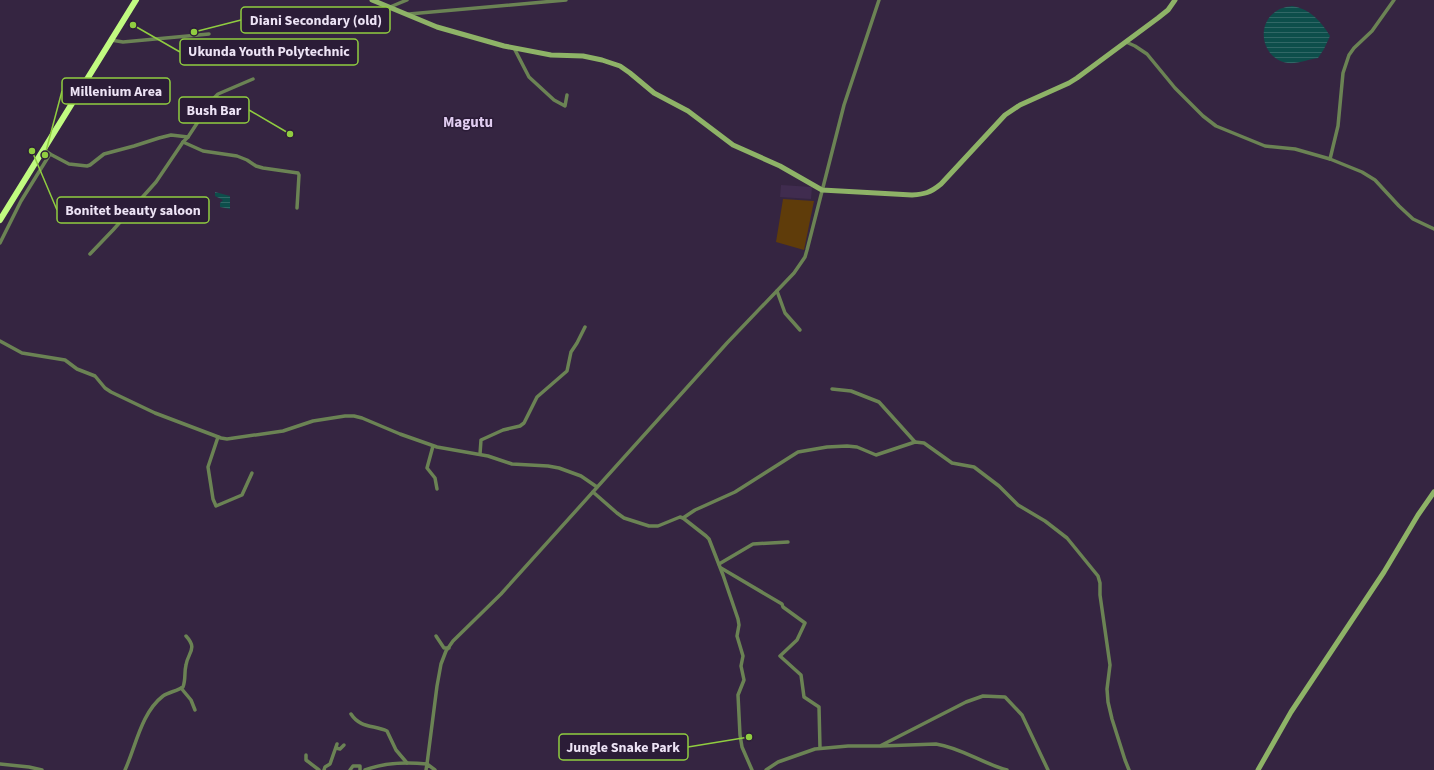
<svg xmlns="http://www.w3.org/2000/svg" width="1434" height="770" viewBox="0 0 1434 770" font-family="'Source Sans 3',sans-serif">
<defs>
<pattern id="water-rules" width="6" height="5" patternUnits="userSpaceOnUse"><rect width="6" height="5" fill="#0d4e4b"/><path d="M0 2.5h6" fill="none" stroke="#316766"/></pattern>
</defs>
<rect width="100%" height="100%" fill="#352541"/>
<path fill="#402c4f" d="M781 185 812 187 811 199 780 197Z"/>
<path fill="#5f3c0a" d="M783 199 814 201 804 250 776 242Z"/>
<g fill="url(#water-rules)">
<path d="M1292 6C1310 9 1321 21 1330 36L1324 49 1318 58C1309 59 1298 64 1288 63 1263 60 1255 26 1275 12 1280 8 1286 7 1292 6Z"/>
<path d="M215 192 230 196V209L220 207V203L223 200 215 196Z"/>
</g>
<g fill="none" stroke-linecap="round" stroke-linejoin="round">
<g stroke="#6b8354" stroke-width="3.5">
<path d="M390 7 407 0"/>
<path d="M409 14 566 0"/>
<path d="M111 40 123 42 209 34"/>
<path d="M1126 42 1135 46 1147 54 1175 88 1203 116 1216 126 1265 146 1295 149 1330 159 1362 172 1375 180 1399 206 1413 219 1434 229"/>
<path d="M514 48 529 77 554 100 565 106 567 95"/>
<path d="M183 142 203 151 237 156 247 160 256 166 263 168 298 173 299 175 297 208"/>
<path d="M50 154 69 164 87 166 90 165 104 154 134 146 159 138 171 135 188 137"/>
<path d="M1330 159 1338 126 1343 73 1349 55 1354 48 1372 31 1394 0"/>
<path d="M0 243 21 201 50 154 43 149"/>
<path d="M90 254 113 230 156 182 183 142 188 137 213 99 218 94 253 79"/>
<path d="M777 291 785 313 800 330"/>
<path d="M0 341 22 353 65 360 77 369 95 376 105 388 111 392 155 413 221 438 227 439 283 431 313 421 345 416H354L362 418 400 434 437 447 488 456 512 464 548 466 559 468 581 476 597 487"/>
<path d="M832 389 851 391 879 402 915 442"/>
<path d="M218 437 208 467 213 499 216 506 242 495 252 473"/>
<path d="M433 446 427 468 435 478 437 489"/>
<path d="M480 454 481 440 503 430 520 426 524 423 537 397 567 371 571 352 577 343 585 327"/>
<path d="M593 492 617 513 624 518 649 526H658L680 517 683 518 706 536 709 539 723 575 738 619 739 625 737 636 743 656 741 666 744 680 738 695 740 735 742 747 752 770"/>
<path d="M683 518 695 510 735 492 798 452 827 447 847 446 857 447 876 455 915 442 924 443 952 463 974 467 999 486 1018 505 1045 521 1067 538 1076 549 1098 576 1100 583V595L1110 665 1107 689 1108 702 1112 719 1125 760 1129 770"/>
<path d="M719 564 753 544 788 542"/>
<path d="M721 568 782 604 783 607 805 623 797 640 780 656 801 675 804 697 819 707 820 748"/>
<path d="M436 636 444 648H449"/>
<path d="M181 688 191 700 195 710"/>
<path d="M351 714C360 728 373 725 387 731L396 750 407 763"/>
<path d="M881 746 936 744C962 748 981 763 1007 770"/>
<path d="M336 748 340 749 344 745"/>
<path d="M306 755V760L319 770"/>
<path d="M0 764 29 767 42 770"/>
<path d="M125 770C136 746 141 713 163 696 169 692 177 691 183 687 186 679 184 673 186 665 188 652 198 649 186 636"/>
<path d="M324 770 325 767 330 764 337 744"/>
<path d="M350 770 353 766H360V770"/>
<path d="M365 770C383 763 407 762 427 764L437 686 441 664 446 651 453 641 501 594 727 343 794 273 805 257 807 250 844 105 879 0"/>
<path d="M426 770 427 764 435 770"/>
<path d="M766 770 778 762 815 749 848 746H880L966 702 983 696 1005 697 1022 715 1048 770"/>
</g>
<g stroke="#8eb367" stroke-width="5">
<path d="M372 0 437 27 504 46 551 55 583 56 602 60 620 66 630 73 654 93 688 111 733 145 780 166 822 190 912 195C925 194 930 193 941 184L1005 115 1020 105 1069 83 1077 78 1158 18 1168 10 1175 0"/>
<path d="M1258 770 1291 712 1384 572 1418 515 1434 492"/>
</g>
<path stroke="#c1fb81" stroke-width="6" d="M0 220 136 0"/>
</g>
<g text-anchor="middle" stroke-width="3" stroke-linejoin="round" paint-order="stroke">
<g font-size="15" font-weight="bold" fill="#e0ccf0" stroke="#2b1c37">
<text x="468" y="127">Magutu</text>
</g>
</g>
<path fill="none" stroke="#90cd40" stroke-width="1.5" d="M194 32L241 20M133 25L180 52M45 155L62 91M290 134L249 110M32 151L57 210M749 737L688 747"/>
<g fill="#90cd40" stroke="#2b1c37" stroke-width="1.5">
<circle cx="194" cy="32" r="4"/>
<circle cx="133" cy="25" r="4"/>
<circle cx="45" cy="155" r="4"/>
<circle cx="290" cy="134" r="4"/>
<circle cx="32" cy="151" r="4"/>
<circle cx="749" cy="737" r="4"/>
</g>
<g fill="#2b1c37" stroke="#90cd40" stroke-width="1.5">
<rect x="241" y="7" width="149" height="26" rx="4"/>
<rect x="180" y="39" width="178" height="26" rx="4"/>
<rect x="62" y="78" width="108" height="26" rx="4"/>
<rect x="179" y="97" width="70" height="26" rx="4"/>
<rect x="57" y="197" width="152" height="26" rx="4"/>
<rect x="559" y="734" width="129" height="26" rx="4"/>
</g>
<g font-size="14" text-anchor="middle" font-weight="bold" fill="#ede3f5">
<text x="316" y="25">Diani Secondary (old)</text>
<text x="269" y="56">Ukunda Youth Polytechnic</text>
<text x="116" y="96">Millenium Area</text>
<text x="214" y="115">Bush Bar</text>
<text x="133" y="215">Bonitet beauty saloon</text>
<text x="623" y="752">Jungle Snake Park</text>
</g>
</svg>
